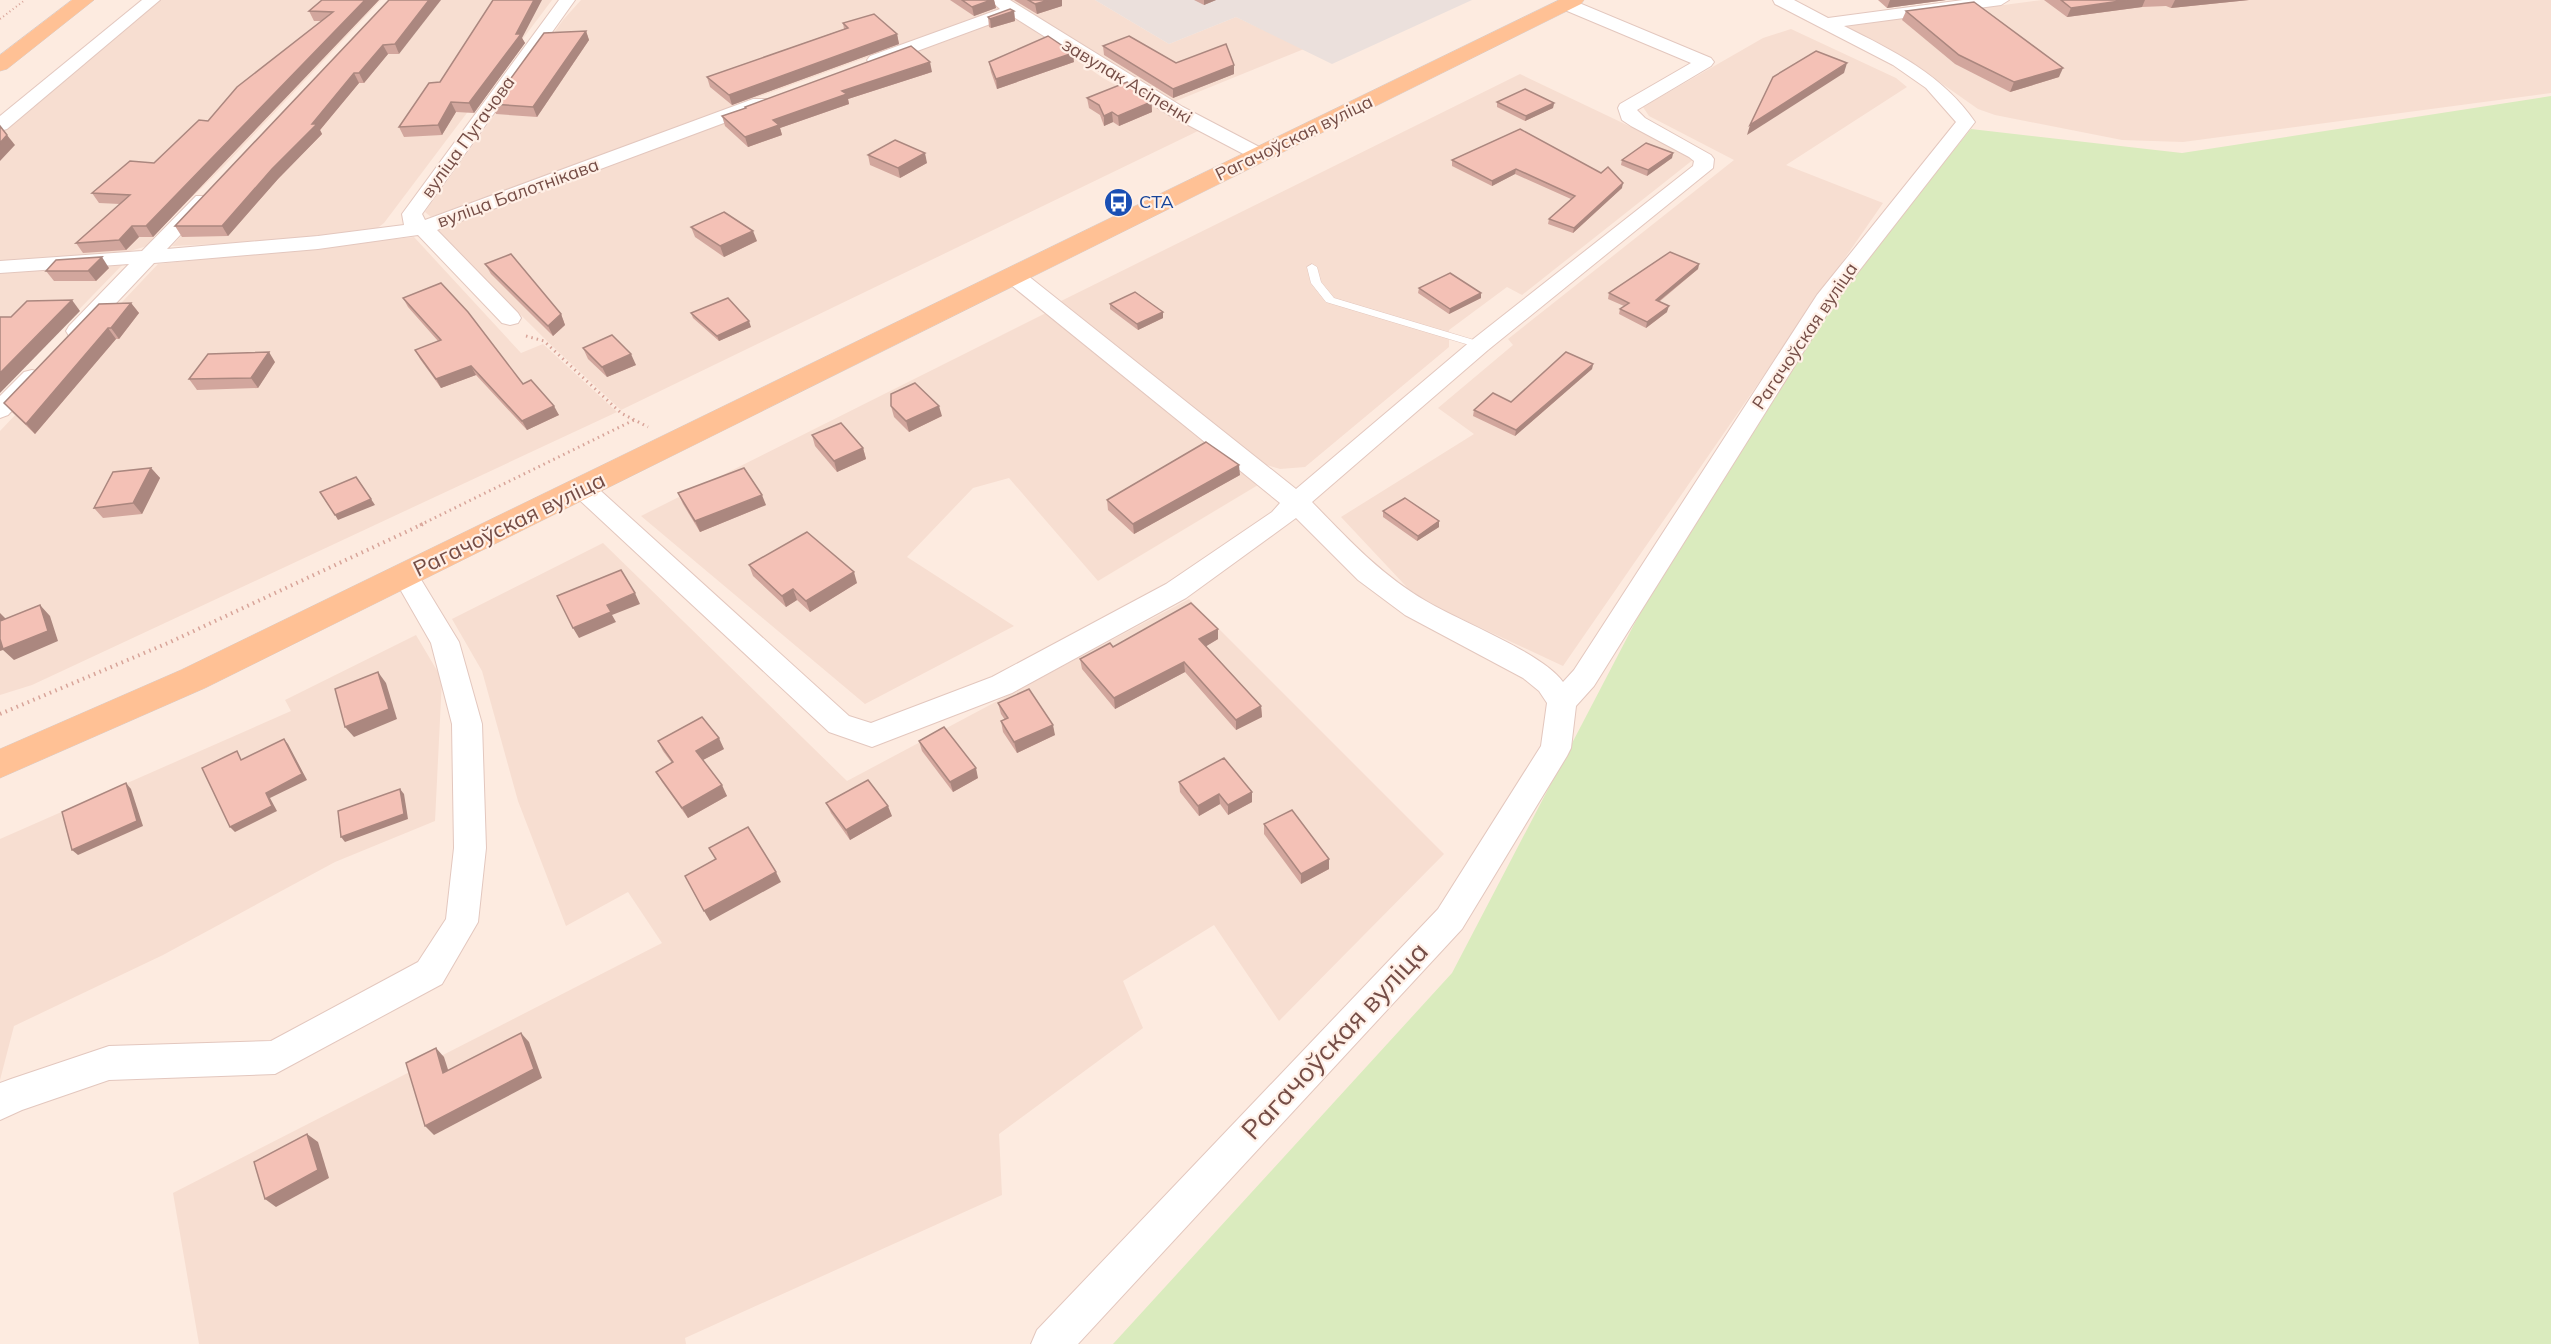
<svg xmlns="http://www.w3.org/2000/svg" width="2551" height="1344" viewBox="0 0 2551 1344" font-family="Mulish,sans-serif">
<rect width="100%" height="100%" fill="#fdebe0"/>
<g fill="#f7ded1">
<path d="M159 0H381L225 165 160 229 147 246 130 251 0 261V132Z"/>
<path d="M403 0H552L384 223 375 230 263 242 172 246Z"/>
<path d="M581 0H992L1002 8 431 217 425 212 429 206 563 20Z"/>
<path d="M1009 0H1095L1169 44 1236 17 1304 49 1171 103Z"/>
<path d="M2042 0H2551V93L2183 142 2122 140 1995 115 1978 109 1914 64 1845 26Z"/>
<path d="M1013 16 1103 78 1198 131 621 410 548 342 434 229Z"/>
<path d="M1791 29 1896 78 1907 87 1786 165 1883 203 1563 666 1417 598 1341 517 1474 434 1438 408 1513 345 1508 339 1734 160 1649 116 1643 107 1763 38Z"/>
<path d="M1520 74 1690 155 1694 159 1522 295 1507 287 1449 330V347L1305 467 1280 469 1260 463 1059 302Z"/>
<path d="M414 237 521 353 543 344 617 412 32 685 0 695V431L158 264Z"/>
<path d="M124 263 0 391V272Z"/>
<path d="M1046 313 1258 485 1098 581 1009 478 973 488 907 557 1014 626 865 704 641 516Z"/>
<path d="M603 543 847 781 1189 599 1444 854 1279 1021 1214 925 1123 981 1143 1028 999 1134 1002 1195 685 1338 686 1344H199L173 1193 662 943 628 892 566 926 518 801 482 671 452 619Z"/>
<path d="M416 635 442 679 435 821 335 862 163 955 14 1026 0 1080V839L291 711 285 700Z"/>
</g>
<path fill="#ebe0dc" d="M1095 0H1472L1332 64 1236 17 1169 44Z"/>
<path fill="#daebbe" d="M2551 96V1344H1113L1452 973 1663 569 1831 300 1971 129 2182 153Z"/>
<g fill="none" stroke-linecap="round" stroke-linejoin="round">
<defs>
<path id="lane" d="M1312 264 1317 267 1321 282 1334 298 1484 343 1485 345 1480 348 1476 347 1326 302 1311 283 1307 267Z"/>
<g id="street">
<path d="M142 0H160L7 129 0 131V116Z"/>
<path d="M559 0H575L422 214 425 220 753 99H767L769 103 767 107 437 230 518 313 521 318 518 323 510 325 502 323 418 235 318 249 154 263 85 336 77 338 69 336 66 331 69 326 129 264 0 273V261L142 251 196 196H210L213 200 167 249 318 236 404 225 402 214Z"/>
<path d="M990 0H1010L1183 107 1267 151 1270 155 1267 159H1253L1169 115 1012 16 882 64H870L867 60 870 56 1000 9Z"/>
<path d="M1560 0H1572L1711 58 1714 62 1711 66 1637 110 1645 118 1711 155 1714 159 1713 168 1488 350 1312 502C1347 538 1382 576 1426 601 1459 621 1543 653 1563 682L1574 670 1817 295 1956 122 1926 88 1893 65 1775 4 1773 0H1794L1828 18 1963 0H2009L2001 5 1844 26C1894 51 1943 75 1975 122L1834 303 1594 686 1576 706 1571 748 1567 756 1462 929 1078 1344H1031L1037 1330 1438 909 1541 746 1547 703 1539 691 1523 678 1405 615 1358 580 1296 518 1186 598 1012 693 872 747 829 732 573 494 569 488 573 482 582 480 591 482 849 716 871 723 992 677 1166 584 1272 512 1280 503 1006 281 1003 276 1006 271 1014 270 1022 271 1296 489 1472 340 1693 166 1694 161 1689 157 1631 126 1622 120 1618 108 1620 104 1691 63 1560 8 1558 4Z"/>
<path d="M32 370 40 372 44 377 8 415 0 418V396L24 372Z"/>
<path d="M405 566 414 568 459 642 482 724 486 848 478 922 442 984 275 1074 109 1080 22 1110 0 1120V1083L11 1079 109 1046 271 1041 418 962 446 919 454 848 452 724 431 643 392 575 396 568Z"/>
</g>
<g id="primary">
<path d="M72 0H94L7 69 0 71V55Z"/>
<path d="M1559 0H1584L1581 4 205 688 0 778V749L181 670Z"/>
</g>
</defs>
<use href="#lane" stroke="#e3c7be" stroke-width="1"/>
<use href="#street" stroke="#e3c7be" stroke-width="2"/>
<use href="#primary" stroke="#d8cdcb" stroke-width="1"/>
<path stroke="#d8a499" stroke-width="2" stroke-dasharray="1 3" stroke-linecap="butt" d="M0 19 25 0"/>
<g stroke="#d8a499" stroke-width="3" stroke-dasharray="1.5 4" stroke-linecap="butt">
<path d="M526 336 544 341 621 413 648 427"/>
<path d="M420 525 636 419"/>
</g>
<path stroke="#d8a499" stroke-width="4" stroke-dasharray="1.5 4.5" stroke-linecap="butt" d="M0 714 168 643 423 524"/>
<use href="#lane" fill="#fff" fill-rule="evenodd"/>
<use href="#street" fill="#fff" fill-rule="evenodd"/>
<use href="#primary" fill="#ffc195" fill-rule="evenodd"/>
</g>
<g fill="#d2a69d">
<path d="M322 0H379L153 237H139L126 250 83 253 76 243 120 204 99 203 92 193 154 163 208 121 322 21H314L309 11Z"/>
<path d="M389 0 399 54H388L364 83H359L320 130 322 134 278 179 228 236 182 237 175 226Z"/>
<path d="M950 0H994L996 8 974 16Z"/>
<path d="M1014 0H1062V6L1037 14Z"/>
<path d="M1194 0H1216L1204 5Z"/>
<path d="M1878 0H1946L1887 8Z"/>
<path d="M2044 0H2249L2171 8 2166 6 2142 7 2067 17Z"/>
<path d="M1014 11 1015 21 991 28 989 27 988 17Z"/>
<path d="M1906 11 2059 77 2010 92 1955 64 1902 20Z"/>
<path d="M843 23 897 34 899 44 732 105 710 87 707 77 844 29Z"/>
<path d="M586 31 589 40 537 117 496 114 492 104Z"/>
<path d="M522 38 525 43 474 113 456 112 442 135 404 137 399 127 440 82Z"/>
<path d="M1103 46 1176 63 1234 74 1173 98 1104 55Z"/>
<path d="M989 62H1074L997 89 991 72Z"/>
<path d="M932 72 848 99 849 104 780 128 782 135 748 147 725 126 722 116 745 108V107Z"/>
<path d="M1151 97 1152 112 1119 126 1113 122 1104 126 1100 115 1089 108 1087 98Z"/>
<path d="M1497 102 1554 103 1553 108 1525 121 1497 107Z"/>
<path d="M1520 129 1622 188 1573 233 1548 224 1549 219 1571 199 1515 174 1492 186 1452 166V160Z"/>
<path d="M1673 153 1672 158 1647 176 1621 165 1622 160Z"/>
<path d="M868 155 927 163 900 178 870 165Z"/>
<path d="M691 227 757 241 724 257 695 237Z"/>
<path d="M485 264 561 314 565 325 553 336 491 274Z"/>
<path d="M1699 264 1698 269 1659 302 1667 312 1646 328 1619 314 1620 309 1624 306 1608 299 1609 293Z"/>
<path d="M109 268 96 281H54L46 271Z"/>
<path d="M1419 288 1481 293V298L1449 314 1418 293Z"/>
<path d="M403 298 523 384 559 415 527 430 476 375 441 388 420 359 415 350 438 341 408 307Z"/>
<path d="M131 303 139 313 119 339H116L35 434 13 413 4 403Z"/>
<path d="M1110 304 1163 312V318L1138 330 1110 309Z"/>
<path d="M691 313 751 327 719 341 693 318Z"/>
<path d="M583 348 636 365 607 377 588 359Z"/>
<path d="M275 362 258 388 197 390 189 379Z"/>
<path d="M1593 364 1592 369 1515 436 1473 416 1474 410 1511 402Z"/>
<path d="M891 406 942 416 909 432 894 417Z"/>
<path d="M812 435 863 448 866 459 837 472 815 446Z"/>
<path d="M151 468 160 478 142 514 103 518 94 508Z"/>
<path d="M1240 475 1134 534 1108 510 1107 500Z"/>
<path d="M678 493 766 505 700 532 683 504Z"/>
<path d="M1383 511 1439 521V527L1417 541 1383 517Z"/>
<path d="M749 565 857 583 810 612 797 600 786 607 753 576Z"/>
<path d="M1218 629V639L1206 646 1261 706 1262 717 1236 730 1185 672 1115 709 1082 669 1080 659 1113 647Z"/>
<path d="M998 703 1055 735 1017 753 1003 732 1001 721 1005 720 1001 714Z"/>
<path d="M658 741 724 749 703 760 727 796 688 818 662 782 656 772 672 763 663 751Z"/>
<path d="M919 741 978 778 953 792 922 751Z"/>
<path d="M1179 782 1252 792V802L1228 815 1220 804 1199 816 1180 792Z"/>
<path d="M826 803 892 816 850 840 831 813Z"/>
<path d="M1264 824 1329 859V869L1301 884 1264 834Z"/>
</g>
<g fill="#ab877f">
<path d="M365 0H379L153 237 146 226Z"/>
<path d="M429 0H441L399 54 395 44Z"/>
<path d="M534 0H542L522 38 525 43 474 113 469 103 516 34Z"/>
<path d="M991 0H994L996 8 974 16 972 7Z"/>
<path d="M1049 0H1062V6L1037 14 1035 4Z"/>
<path d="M1204 0H1216L1204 5Z"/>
<path d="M1890 0H1946L1887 8Z"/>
<path d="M2127 0H2145L2142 7 2067 17 2071 8Z"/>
<path d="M2175 0H2249L2171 8Z"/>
<path d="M1014 11 1015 21 991 28 990 19Z"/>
<path d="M586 31 589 40 537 117 533 107Z"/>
<path d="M897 34 899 44 732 105 729 95Z"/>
<path d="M383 45 388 54 364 83 359 73Z"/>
<path d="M1073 53 1074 62 997 89 996 79Z"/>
<path d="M930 62 932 72 848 99 849 104 780 128 782 135 748 147 745 137 773 120 842 91Z"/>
<path d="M1847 63 1844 73 1747 135 1750 125Z"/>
<path d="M1234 65V74L1173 98V89Z"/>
<path d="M2063 68 2059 77 2010 92 2014 82Z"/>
<path d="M354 73 359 83 320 130 322 134 278 179 228 236 222 226 312 124Z"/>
<path d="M1151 97 1152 112 1119 126 1118 116 1146 99Z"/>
<path d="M451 102 456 112 442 135 438 125Z"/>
<path d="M1554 103 1553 108 1525 121 1526 116Z"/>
<path d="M1112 112 1113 122 1104 126V116Z"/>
<path d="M7 135 15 145 0 161V143Z"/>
<path d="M925 153 927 163 900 178 898 168Z"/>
<path d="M1673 153 1672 158 1647 176 1648 170Z"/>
<path d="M1516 169 1515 174 1492 186V181Z"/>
<path d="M1623 183 1622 188 1573 233 1574 228Z"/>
<path d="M132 226 139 237 126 250 119 240Z"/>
<path d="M753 231 757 241 724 257 720 246Z"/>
<path d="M102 257 109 268 96 281 88 271Z"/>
<path d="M1699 264 1698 269 1654 305 1656 300Z"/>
<path d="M1481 293V298L1449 314 1450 309Z"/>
<path d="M72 300 80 311 0 393V373Z"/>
<path d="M131 303 139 313 119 339 111 328Z"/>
<path d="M1669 306 1667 312 1646 328 1647 322Z"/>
<path d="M1163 312V318L1138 330 1137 324Z"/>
<path d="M561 314 565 325 553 336 548 326Z"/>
<path d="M749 321 751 327 719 341 717 336Z"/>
<path d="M108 328 116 339 35 434 26 424Z"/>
<path d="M269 352 275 362 258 388 251 378Z"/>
<path d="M631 354 636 365 607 377 602 367Z"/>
<path d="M1593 364 1592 369 1515 436 1516 430Z"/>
<path d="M471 366 476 375 441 388 436 379Z"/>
<path d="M554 406 559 415 527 430 522 421Z"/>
<path d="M939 406 942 416 909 432 906 421Z"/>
<path d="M863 448 866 459 837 472 834 461Z"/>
<path d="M1239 465 1240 475 1134 534 1133 524Z"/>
<path d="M151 468 160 478 142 514 133 503Z"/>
<path d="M762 495 766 505 700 532 695 521Z"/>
<path d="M371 499 375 505 338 520 335 515Z"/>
<path d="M1439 521V527L1417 541 1418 536Z"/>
<path d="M854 572 857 583 810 612 806 601Z"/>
<path d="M793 589 797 600 786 607 782 596Z"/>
<path d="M635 593 640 604 612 615 616 622 579 638 573 628 607 605Z"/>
<path d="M40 605 50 616 58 641 14 660 3 650 0 651V637Z"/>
<path d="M0 613 7 620 0 621Z"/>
<path d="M1218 629V639L1200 650 1199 639Z"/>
<path d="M1184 662 1185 672 1115 709 1114 698Z"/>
<path d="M378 672 386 683 397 719 354 737 345 727Z"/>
<path d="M1261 706 1262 717 1236 730V720Z"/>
<path d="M1053 725 1055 735 1017 753 1014 742Z"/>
<path d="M719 738 724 749 701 761 696 751Z"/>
<path d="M284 739 288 744 307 780 270 798 277 811 235 832 230 827 266 793Z"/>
<path d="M976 768 978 778 953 792 950 782Z"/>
<path d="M126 783 131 789 143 826 78 855 72 850Z"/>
<path d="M722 785 727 796 688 818 682 808Z"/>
<path d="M400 789 404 794 408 819 345 842 341 837Z"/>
<path d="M1252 792V802L1228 815V805Z"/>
<path d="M1219 794 1220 804 1199 816 1198 806Z"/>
<path d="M888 806 892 816 850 840 846 830Z"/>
<path d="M1329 859V869L1301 884V874Z"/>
<path d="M776 872 781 882 710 921 704 911Z"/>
<path d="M521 1033 529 1042 542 1078 434 1135 425 1126Z"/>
<path d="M436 1048 444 1057 452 1082 443 1073Z"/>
<path d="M307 1134 318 1142 329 1178 276 1207 265 1199Z"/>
</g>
<g fill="#f4c1b6" stroke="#ab877f" stroke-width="1.5">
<path d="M322 0H365L146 226H132L119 240 76 243 130 195 92 193 130 161 154 163 199 120 208 121 237 87 333 12 309 11Z"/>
<path d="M389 0H429L395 44 383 45 359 73H354L312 124H317L272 169 222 226H175Z"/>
<path d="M493 0H534L516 34H521L469 103 451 102 438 125 399 127 429 83 440 82Z"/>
<path d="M962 0H991L972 7Z"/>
<path d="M1028 0H1049L1035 4Z"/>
<path d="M2061 0H2127L2071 8Z"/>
<path d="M1974 2 2063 68 2014 82 1959 55 1906 11Z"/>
<path d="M1010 9 1014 11 990 19 988 17Z"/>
<path d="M874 14 897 34 729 95 707 77 848 28 843 23Z"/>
<path d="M586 31 533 107 492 104 544 33Z"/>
<path d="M1048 36 1073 53 996 79 989 62Z"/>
<path d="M1129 36 1176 63 1226 44 1234 65 1173 89 1103 46Z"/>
<path d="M911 46 930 62 842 91 847 94 773 120 779 125 745 137 722 116 746 108 745 107Z"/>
<path d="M1816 51 1847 63 1750 125 1773 77Z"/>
<path d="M1127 82 1151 97 1146 99 1151 102 1118 116 1112 112 1104 116 1099 105 1087 98Z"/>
<path d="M1525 89 1554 103 1526 116 1497 102Z"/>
<path d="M0 126 7 135 0 143Z"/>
<path d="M1520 129 1601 173 1608 167 1623 183 1574 228 1549 219 1575 196 1516 169 1492 181 1452 160Z"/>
<path d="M895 140 925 153 898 168 868 155Z"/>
<path d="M1646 143 1673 153 1648 170 1622 160Z"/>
<path d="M724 212 753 231 720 246 691 227Z"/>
<path d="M1670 252 1699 264 1656 300 1669 306 1647 322 1620 309 1629 303 1609 293Z"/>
<path d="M511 254 561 314 548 326 485 264Z"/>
<path d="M102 257 88 271H46L56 260Z"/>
<path d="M1450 273 1481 293 1450 309 1419 288Z"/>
<path d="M441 283 468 312 523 384 531 380 554 406 522 421 471 366 436 379 415 350 441 340 403 298Z"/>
<path d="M1135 292 1163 312 1137 324 1110 304Z"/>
<path d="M728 298 749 321 717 336 691 313Z"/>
<path d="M72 300 0 373V317H11L27 301Z"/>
<path d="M131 303 111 328H108L26 424 4 403 99 304Z"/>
<path d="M612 335 631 354 602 367 583 348Z"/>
<path d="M269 352 251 378 189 379 208 354Z"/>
<path d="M1566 352 1593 364 1516 430 1474 410 1493 393 1511 402Z"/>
<path d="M915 383 939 406 906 421 891 406V394Z"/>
<path d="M841 423 863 448 834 461 812 435Z"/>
<path d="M1206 442 1239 465 1133 524 1107 500Z"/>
<path d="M151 468 133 503 94 508 113 472Z"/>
<path d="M744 468 762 495 695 521 678 493Z"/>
<path d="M356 477 371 499 335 515 320 492Z"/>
<path d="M1405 498 1439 521 1418 536 1383 511Z"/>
<path d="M807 532 854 572 806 601 793 589 782 596 749 565Z"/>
<path d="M621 570 635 593 607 605 611 612 573 628 557 596Z"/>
<path d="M1191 603 1218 629 1199 639 1261 706 1236 720 1184 662 1114 698 1080 659 1110 643 1113 647Z"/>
<path d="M40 605 48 631 3 649 0 639V621Z"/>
<path d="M378 672 389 709 345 727 335 689Z"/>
<path d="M1029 689 1053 725 1014 742 1001 721 1008 718 998 703Z"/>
<path d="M702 717 719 738 696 751 722 785 682 808 656 772 673 762 658 741Z"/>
<path d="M944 727 976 768 950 782 919 741Z"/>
<path d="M284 739 302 774 266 793 272 806 230 827 202 768 237 751 241 760Z"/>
<path d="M1224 758 1252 792 1228 805 1219 794 1198 806 1179 782Z"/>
<path d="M868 780 888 806 846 830 826 803Z"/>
<path d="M126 783 137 821 72 850 62 812Z"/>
<path d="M400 789 404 814 341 837 338 811Z"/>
<path d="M1292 810 1329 859 1301 874 1264 824Z"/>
<path d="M748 827 776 872 704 911 685 876 716 859 709 848Z"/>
<path d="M521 1033 534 1069 425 1126 406 1063 436 1048 443 1073Z"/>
<path d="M307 1134 318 1170 265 1199 254 1162Z"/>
</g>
<defs>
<symbol id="bus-disc" viewBox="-11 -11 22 22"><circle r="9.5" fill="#1a4fb4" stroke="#fff0e7"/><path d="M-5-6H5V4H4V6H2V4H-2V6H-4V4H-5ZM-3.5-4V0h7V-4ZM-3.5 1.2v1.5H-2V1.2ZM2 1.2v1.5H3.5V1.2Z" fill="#fff"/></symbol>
</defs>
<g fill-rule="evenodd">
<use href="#bus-disc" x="1102" y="186" width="33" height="33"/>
</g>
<g text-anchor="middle" stroke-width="4.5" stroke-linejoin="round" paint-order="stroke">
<g font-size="18" fill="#754d46" stroke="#fff0e7">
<text transform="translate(1127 81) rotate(31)" y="6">завулак Асіпенкі</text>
<text transform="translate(468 137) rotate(-54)" y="6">вуліца Пугачова</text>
<text transform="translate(1294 138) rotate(-26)" y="6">Рагачоўская вуліца</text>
<text transform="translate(518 193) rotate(-20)" y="6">вуліца Балотнікава</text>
<text transform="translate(1805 336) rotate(-56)" y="6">Рагачоўская вуліца</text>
</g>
<g font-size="18" fill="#164399" stroke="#fff0e7" text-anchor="start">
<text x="1139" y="208">СТА</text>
</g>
<g font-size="22" fill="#754d46" stroke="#fff0e7">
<text transform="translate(509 524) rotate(-26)" y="8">Рагачоўская вуліца</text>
</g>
<g font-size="27" fill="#754d46" stroke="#fff0e7">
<text transform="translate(1335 1041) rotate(-47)" y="9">Рагачоўская вуліца</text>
</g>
</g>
</svg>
